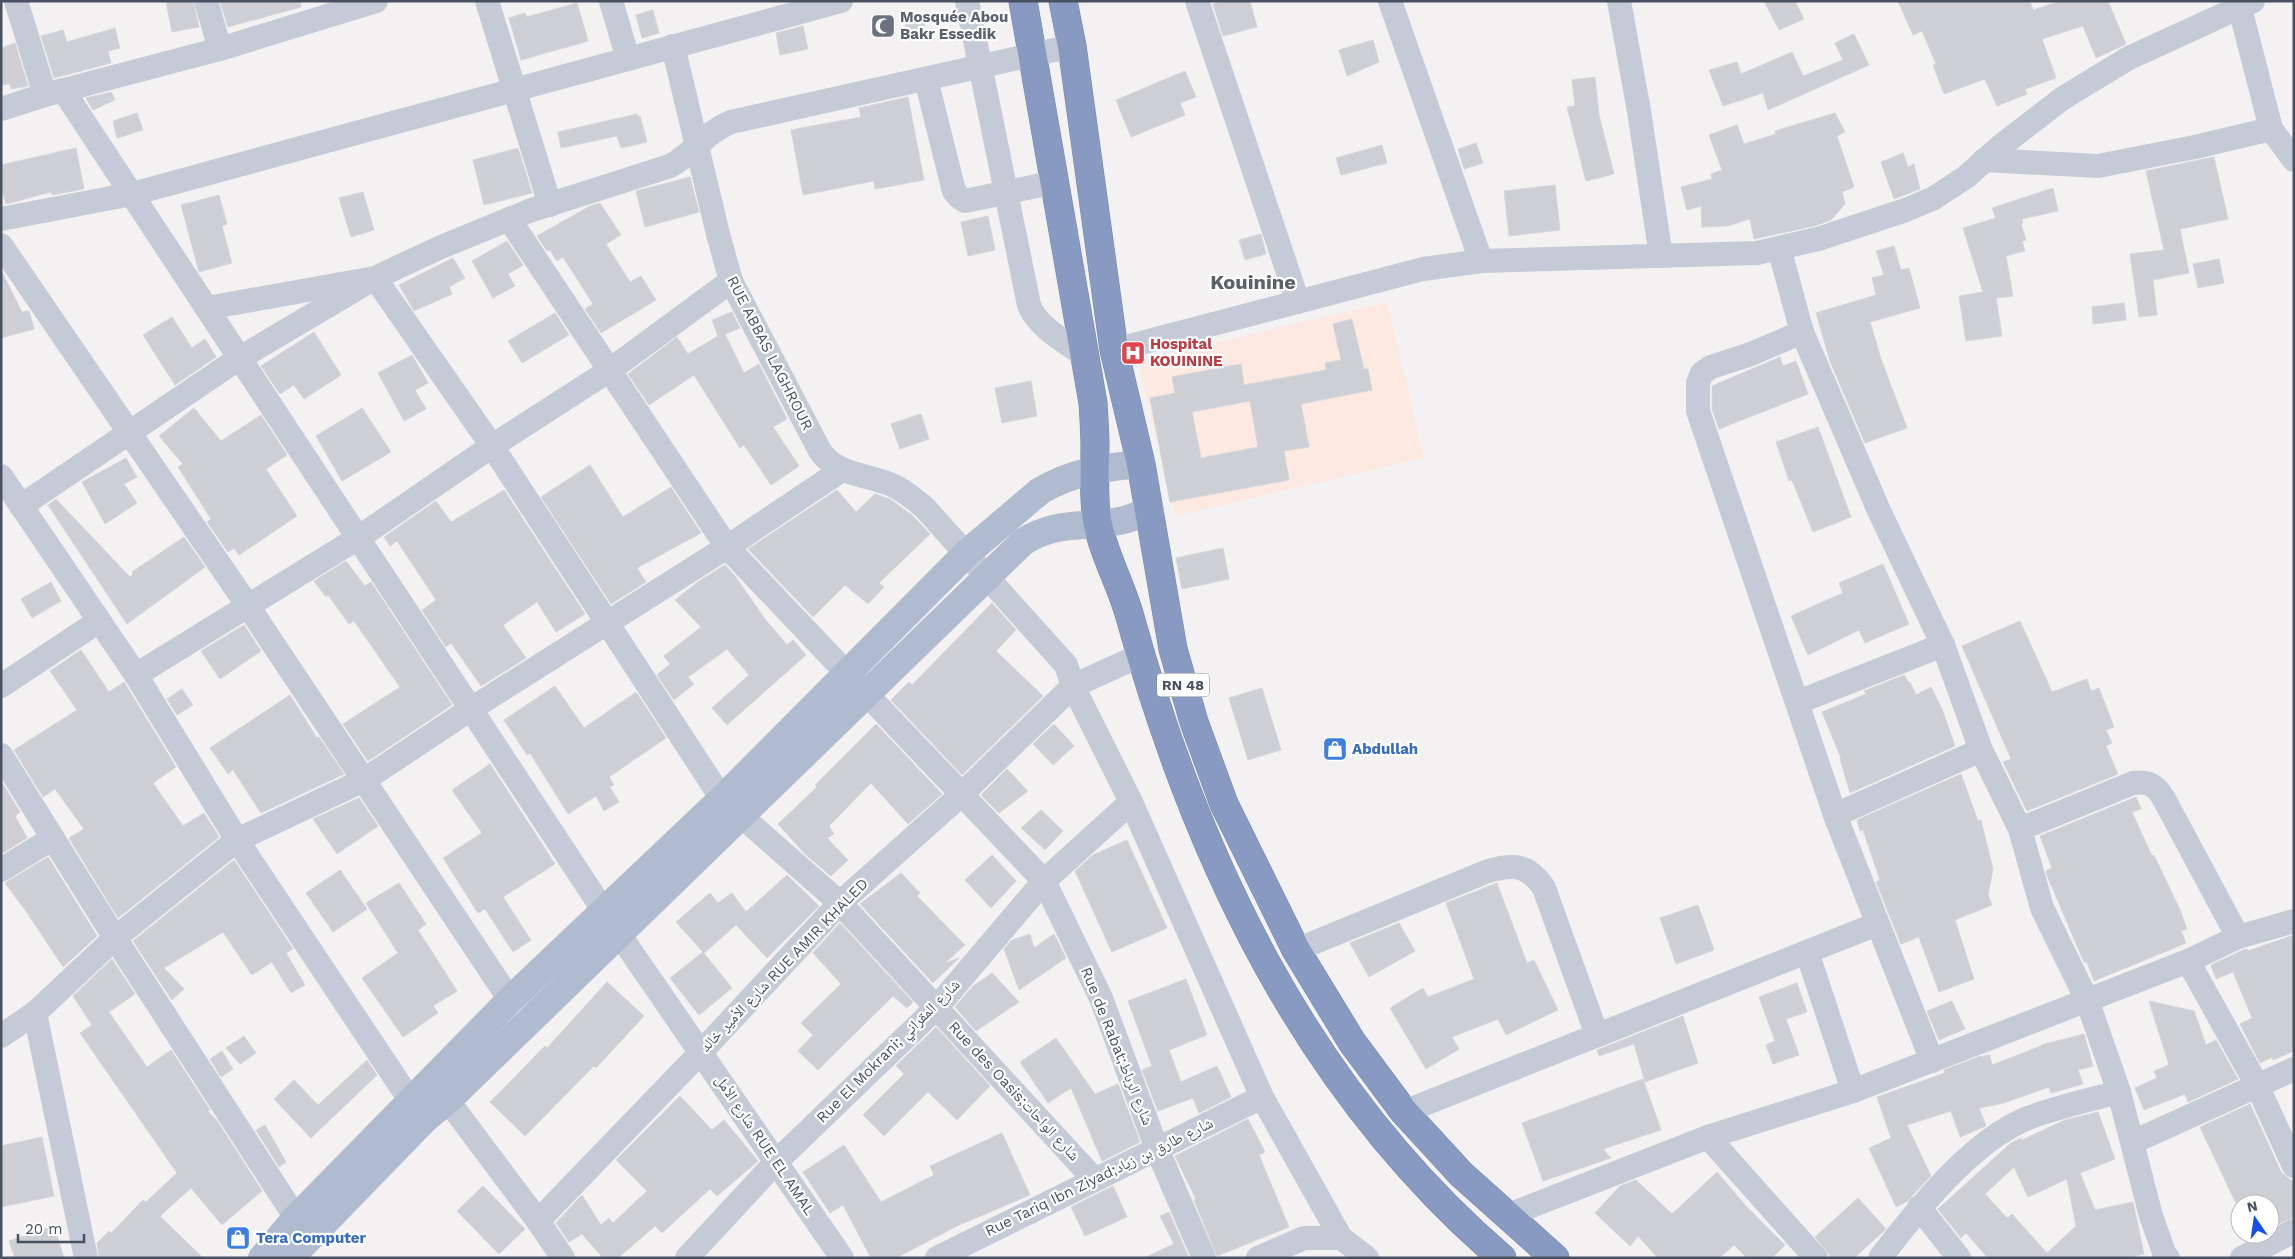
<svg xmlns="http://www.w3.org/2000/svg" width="2295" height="1259" viewBox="0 0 2295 1259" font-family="'Work Sans','Noto Naskh Arabic',sans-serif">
<rect width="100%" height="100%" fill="#f3f1f1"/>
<path fill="#fce9e2" d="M1387 302 1424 458 1175 516 1138 361Z"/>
<g fill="#cdcfd5" stroke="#d5d6dc" fill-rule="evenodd">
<path d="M166 1H193L199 27 172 32Z"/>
<path d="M220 1H300L301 7 228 27Z"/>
<path d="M1224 1H1250L1257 27 1223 36 1213 4Z"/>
<path d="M1764 1H1795L1804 19 1779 30Z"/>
<path d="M1898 1H2030L2033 10 2060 1H2108L2126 44 2096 58 2083 26 2042 39 2056 78 2025 89 2027 94 1997 106 1985 79 1944 94 1933 65 1936 64 1922 31 1913 35Z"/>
<path d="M577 3 588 41 521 60 509 18 525 13 527 17Z"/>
<path d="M653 10 659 33 642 38 636 15Z"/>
<path d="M924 18 925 39 906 40 905 19Z"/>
<path d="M803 26 808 49 780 55 776 33Z"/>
<path d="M115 28 120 48 108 51 111 63 54 78 41 36 63 30 67 42Z"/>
<path d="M1854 34 1869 65 1768 110 1763 93 1723 106 1709 70 1737 62 1741 74 1792 52 1803 76 1843 60 1835 43Z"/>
<path d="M1373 40 1379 62 1347 76 1339 50Z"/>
<path d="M15 43 28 86 11 89 10 84 1 85V48Z"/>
<path d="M1185 71 1196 97 1180 103 1185 115 1131 137 1116 100Z"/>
<path d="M1595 77 1599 115 1614 174 1586 181 1567 107 1575 106 1572 80Z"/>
<path d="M111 92 115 100 93 110 86 98Z"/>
<path d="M908 97 924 180 875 189 874 181 803 195 791 130 861 117 859 108Z"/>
<path d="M137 113 143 130 117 138 113 121Z"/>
<path d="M1835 113 1845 132 1837 136 1854 187 1842 192 1845 204 1831 220 1814 226 1754 239 1750 219 1727 226 1702 227 1701 206 1687 210 1681 187 1712 179 1711 174 1722 170 1709 135 1737 125 1744 144 1776 134 1775 131Z"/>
<path d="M637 114 638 117 640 116 647 142 621 148 617 136 561 148 558 132Z"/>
<path d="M1476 143 1483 163 1464 169 1458 149Z"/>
<path d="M1382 145 1387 163 1341 175 1336 158Z"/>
<path d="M76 148 84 189 52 195 51 192 6 204 1 187V165Z"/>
<path d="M518 148 532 193 484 205 473 160Z"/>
<path d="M1903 153 1908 167 1914 164 1920 189 1894 199 1881 162Z"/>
<path d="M2214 157 2228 219 2180 229 2189 273 2153 280 2157 315 2139 317 2130 254 2164 250 2146 171Z"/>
<path d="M690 177 699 212 645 227 636 191Z"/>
<path d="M1555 185 1560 230 1509 236 1504 191Z"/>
<path d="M2053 188 2058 211 2022 219 2023 223 2021 224 2026 240 2022 241 2025 251 2006 256 2013 296 1996 298 2002 336 1966 341 1959 296 1983 292 1963 228 1996 218 1992 208Z"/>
<path d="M363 192 374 230 351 237 339 198Z"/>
<path d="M219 195 227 224 222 226 232 263 199 272 181 205Z"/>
<path d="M600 203 621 235 606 244 630 282 641 276 656 300 601 333 585 309 593 304 563 257 557 261 550 250 547 251 537 236 590 206Z"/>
<path d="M988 216 995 250 968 256 961 222Z"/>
<path d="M1261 234 1266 254 1245 260 1239 240Z"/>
<path d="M507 241 523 265 508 274 515 286 493 298 472 261Z"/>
<path d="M1894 246 1901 270 1909 268 1920 308 1870 322 1881 359 1907 428 1865 443 1830 361 1816 313 1876 295 1872 278 1884 275 1876 251Z"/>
<path d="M453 258 465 278 449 287 452 294 414 311 399 285Z"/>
<path d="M2219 259 2224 283 2198 288 2193 264Z"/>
<path d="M1 270 22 312 29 311 34 329 1 338Z"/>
<path d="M2124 303 2126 320 2093 324 2092 307Z"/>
<path d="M732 312 740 328 725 334 744 373 759 364 787 419 773 427 799 466 771 485 744 445 740 448 694 375 649 405 628 374 677 337 688 354 718 336 712 320Z"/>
<path d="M555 313 569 335 522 363 508 341Z"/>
<path d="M172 317 192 348 205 339 216 357 175 385 143 335Z"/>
<path d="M1352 319 1364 369H1368L1372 390 1301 404 1309 447 1284 451 1289 480 1170 502 1150 398 1175 393 1172 377 1241 364 1244 385 1326 370 1325 363 1341 360 1333 324ZM1250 401 1258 447 1201 458 1192 412Z"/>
<path d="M314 332 341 375 304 399 294 385 280 394 261 366Z"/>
<path d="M412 355 428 383 415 390 426 409 404 421 378 373Z"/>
<path d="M1780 357 1783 366 1796 361 1808 394 1719 429 1712 409V386Z"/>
<path d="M1031 381 1037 416 1002 423 995 388Z"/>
<path d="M194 408 221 441 261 415 287 455 266 469 297 516 239 555 234 548 228 552 207 522 211 519 178 467 183 464 159 436Z"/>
<path d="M362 408 391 452 342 481 316 436Z"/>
<path d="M921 414 929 439 900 449 891 424Z"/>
<path d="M1818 427 1851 517 1813 532 1792 480 1789 481 1776 442Z"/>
<path d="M126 458 137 477 124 484 137 503 105 524 82 482Z"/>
<path d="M590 465 623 517 671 487 701 533 637 568 646 582 611 604 541 497Z"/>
<path d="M504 490 585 614 556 632 537 602 503 625 526 658 481 686 451 643 446 647 422 610 436 600 397 541 390 546 384 537 436 501 451 522Z"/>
<path d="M837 490 856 512 875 494 890 499 912 515 930 534 879 583 884 587 868 604 845 585 813 617 748 549Z"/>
<path d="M56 499 130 577 133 574 132 572 184 537 205 567 127 624 48 505Z"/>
<path d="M1223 548 1229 579 1182 589 1176 558Z"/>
<path d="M346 561 365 586 371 582 452 705 368 761 343 724 400 687 354 621 349 624 328 595 326 597 314 581Z"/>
<path d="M1883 564 1909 624 1865 643 1859 630 1808 655 1791 616 1843 593 1839 583Z"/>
<path d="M725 565 735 576 765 619 787 645 793 640 806 655 727 725 712 708 749 675 727 649 688 677 694 684 674 700 657 675 670 664 664 656 701 627 675 600 699 581Z"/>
<path d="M51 582 61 601 32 618 21 599Z"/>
<path d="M992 603 1016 630 996 651 1043 696 962 775 891 700 909 682 912 685Z"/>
<path d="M2020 621 2052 692 2087 679 2091 691 2099 688 2114 727 2106 730 2112 743 2106 746 2118 774 2027 811 2003 762 2011 759 1962 646Z"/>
<path d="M244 625 261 651 220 679 201 651Z"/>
<path d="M81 650 109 692 124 682 176 767 153 783 183 826 204 813 219 837 118 918 69 838 84 829 55 789 43 797 14 750 77 710 50 671Z"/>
<path d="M1904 675 1909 683 1910 682 1916 695 1931 687 1942 709 1955 746 1850 793 1840 759 1841 758 1822 712 1866 694 1864 691Z"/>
<path d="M555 686 584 728 636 692 666 738 609 777 614 785 610 787 619 802 604 811 596 796 568 814 530 753 527 755 504 720Z"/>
<path d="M1262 688 1281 750 1248 760 1229 698Z"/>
<path d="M182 689 193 705 177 715 167 699Z"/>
<path d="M290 695 317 738 319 737 344 774 261 813 233 770 228 774 210 748Z"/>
<path d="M876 724 942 794 908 824 871 783 829 826 834 834 827 838 848 860 831 876 806 855 778 824 817 787 815 785Z"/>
<path d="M1054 724 1074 746 1053 765 1033 744Z"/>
<path d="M490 764 555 864 503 897 531 940 513 952 485 909 478 913 443 858 482 833 452 790Z"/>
<path d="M1007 769 1028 791 999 813 981 795Z"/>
<path d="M1961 774 1978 821 1981 820 1993 869 1988 895 1992 905 1955 920 1974 979 1939 992 1919 937 1901 944 1876 882 1880 880 1863 830 1860 831 1857 820Z"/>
<path d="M1 781 20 812 15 816 27 838 1 854Z"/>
<path d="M2136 797 2141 809 2132 812 2152 856 2154 855 2180 910 2187 929 2181 931 2186 943 2094 981 2087 962H2084L2046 873V871L2052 868 2040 836Z"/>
<path d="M359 798 378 826 337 854 313 819Z"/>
<path d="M1041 810 1063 831 1045 850 1021 828Z"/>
<path d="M1127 840 1167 928 1112 952 1075 871 1093 855Z"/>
<path d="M992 855 1016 881 991 908 965 880Z"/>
<path d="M48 857 97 936 63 967 28 914 5 883Z"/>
<path d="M234 860 293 949 286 953 305 985 291 993 272 962 252 975 223 932 164 968 184 989 172 1000 133 941Z"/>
<path d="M340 870 367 909 333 932 306 893Z"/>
<path d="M901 873 920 893 917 896 965 945 945 963 959 958 933 983 860 904Z"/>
<path d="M787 875 819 906 767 958 736 925 704 953 676 922 710 893 718 903 732 893 746 912Z"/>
<path d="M399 883 426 924 418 930 457 991 433 1006 438 1013 403 1037 362 978 398 953 366 903Z"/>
<path d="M1497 883 1527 963 1534 960 1558 1010 1506 1035 1498 1019 1452 1037 1459 1049 1426 1069 1390 1008 1423 988 1428 997 1474 979 1446 903Z"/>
<path d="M1698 905 1714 950 1676 964 1660 918Z"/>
<path d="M840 923 913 1002 907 1008 893 996 818 1070 798 1051 813 1035 801 1023 841 984 813 953Z"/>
<path d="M1399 923 1415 951 1369 977 1350 943Z"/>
<path d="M1030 934 1034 948 1054 934 1066 958 1019 990 1004 949 1012 940Z"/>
<path d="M2294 935V1051L2273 1060 2272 1057 2260 1063 2240 1024 2252 1018 2233 972 2216 979 2211 965 2243 950 2247 949 2248 951Z"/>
<path d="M703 952 732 988 699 1015 670 978Z"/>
<path d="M112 959 135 994 109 1012 147 1067 171 1050 210 1110 208 1111 218 1122 262 1191 222 1225 191 1188 160 1216 203 1258H99L97 1243 109 1231 111 1233 143 1200 146 1202 177 1173 80 1033 92 1025 73 996Z"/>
<path d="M992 973 1019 1002 976 1031 955 1007 972 987Z"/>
<path d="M1186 979 1207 1035 1169 1050 1181 1082 1217 1066 1231 1097 1199 1113 1193 1098 1158 1111 1142 1070 1152 1066 1128 1001Z"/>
<path d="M607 982 644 1016 596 1068 594 1066 525 1136 490 1102 545 1046 547 1048Z"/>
<path d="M1797 983 1807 1012 1786 1019 1799 1055 1773 1064 1766 1045 1775 1041 1759 997Z"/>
<path d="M1952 1001 1965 1029 1939 1040 1927 1011Z"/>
<path d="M2149 1001 2194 1011 2206 1045 2216 1040 2238 1079 2188 1102 2185 1094 2144 1110 2135 1088 2157 1078 2154 1071 2169 1065Z"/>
<path d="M1683 1016 1698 1063 1645 1082 1634 1044 1599 1056 1597 1050Z"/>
<path d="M936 1027 990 1086 957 1120 928 1092 884 1136 863 1115 904 1074 896 1066Z"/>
<path d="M2084 1034 2093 1066 2078 1070 2083 1084 2051 1093 2049 1087 2004 1103 1979 1108 1986 1126 1960 1137 1951 1111 1907 1125 1931 1176 1906 1202 1896 1207 1869 1148 1891 1138 1877 1097 1945 1073 1944 1070 1978 1057 1990 1055 1992 1065 2041 1046V1045Z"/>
<path d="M244 1036 256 1053 240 1064 226 1048Z"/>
<path d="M1056 1038 1095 1094 1118 1084 1140 1142 1102 1161 1071 1088 1048 1103 1020 1062Z"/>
<path d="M222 1051 233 1069 221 1077 210 1059Z"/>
<path d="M367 1060 377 1075 311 1138 274 1099 294 1080 318 1105Z"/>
<path d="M1643 1079 1661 1130 1603 1149 1611 1158 1543 1181 1522 1123Z"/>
<path d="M680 1096 712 1130 724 1120 758 1161 717 1196 710 1189 662 1233 655 1226 618 1258H603L582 1234 569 1242 556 1223 582 1195 601 1225 609 1218 613 1223 647 1191 616 1160Z"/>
<path d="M2250 1104 2281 1172 2294 1183V1217L2270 1228V1204H2240V1212L2200 1127Z"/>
<path d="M2098 1112 2115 1159 2080 1173 2095 1210 2133 1202 2144 1254 2127 1258H1988L1966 1233 1961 1238 1938 1209 2011 1143 2021 1138 2022 1140 2065 1120ZM2014 1167 2028 1197 2067 1179 2076 1226 2047 1253 2012 1214 2007 1218 1985 1194Z"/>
<path d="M1248 1119 1265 1152 1259 1155 1289 1227 1217 1256 1194 1200 1196 1199 1175 1156Z"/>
<path d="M265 1125 286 1162 279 1167 256 1130Z"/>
<path d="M1002 1133 1030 1195 957 1226 896 1258H871L843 1205 830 1213 803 1172 844 1145 881 1202 934 1175 930 1166Z"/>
<path d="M42 1137 54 1196 1 1207V1146Z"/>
<path d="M1717 1172 1745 1205 1785 1245 1772 1258H1747L1734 1245 1719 1258H1658L1638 1236 1630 1246 1595 1213 1620 1186 1636 1180 1672 1214Z"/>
<path d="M483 1186 525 1229 499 1254 457 1211Z"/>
<path d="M1113 1186 1127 1217 1085 1236 1071 1207Z"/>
<path d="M1858 1198 1886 1229 1854 1258H1832L1815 1237Z"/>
<path d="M1169 1212 1189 1258H1144L1174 1244 1160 1216Z"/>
<path d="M54 1226 64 1258H15L9 1241Z"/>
</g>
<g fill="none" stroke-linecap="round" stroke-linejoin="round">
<defs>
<g id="highway">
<path d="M1023 1 1093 403C1094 418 1095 433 1095 447 1095 472 1093 496 1097 520 1103 554 1121 584 1130 617 1197 860 1307 1091 1502 1258"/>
<path d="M1063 1 1072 46 1114 350 1141 464 1173 649 1194 722 1224 804 1296 950 1352 1042 1404 1112 1461 1174 1555 1258"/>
</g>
</defs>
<use href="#highway" stroke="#7385ad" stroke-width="29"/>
<g stroke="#c4cbd6" stroke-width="24">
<path d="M16 1 45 95"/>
<path d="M206 1 220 49"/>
<path d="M487 1 550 205"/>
<path d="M611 1 628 59"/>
<path d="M967 1 1029 305C1038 328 1065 341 1085 356"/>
<path d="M1197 1 1298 302"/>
<path d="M1390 1 1481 261"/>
<path d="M1619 1 1639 111 1661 256"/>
<path d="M2240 8 2271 129 2294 160"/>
<path d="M673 46 718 234 731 281 820 451C837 476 867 474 892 485 904 490 914 499 924 507L1066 665 1073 686 1131 802 1262 1097 1341 1238 1367 1258"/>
<path d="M926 79 954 191 959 197 965 201 1056 182"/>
<path d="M63 90 619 934 842 1258"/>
<path d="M1 109 45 95 220 49 376 1"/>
<path d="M1984 160 2098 166 2195 147 2271 129"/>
<path d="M1 219 132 194 841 1"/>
<path d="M509 219 727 547 1044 881 1101 998 1157 1149 1204 1258"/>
<path d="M1 245 248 606 510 1000"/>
<path d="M1779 248 1802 332 1880 513 1943 645 1981 750 2020 829 2042 908 2087 1000 2119 1092 2151 1216 2165 1255 2168 1258"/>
<path d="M207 308 375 278 492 446 722 799"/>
<path d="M1802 332 1751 354 1711 367 1702 373 1698 383V411L1835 815 1932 1061"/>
<path d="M1114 350 1423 269 1481 261 1757 253 1818 239 1906 210 1934 198 1966 177 2002 145 2063 98 2129 58 2253 1"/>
<path d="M1 476 136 675 237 840 410 1100 422 1115"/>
<path d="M21 506 238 359 375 278 441 247 529 211 670 166C693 154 706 132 731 122L1072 46"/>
<path d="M136 675 358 538 492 446 610 370 731 281"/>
<path d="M1 686 99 621"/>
<path d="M1798 702 1943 645"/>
<path d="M1 755 115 938 296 1218"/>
<path d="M740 815 840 903 1094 1179"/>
<path d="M1835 815 1981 750"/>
<path d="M2020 829 2133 783C2149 781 2156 785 2164 799L2238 937"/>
<path d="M1 870 53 838"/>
<path d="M1296 950 1488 871C1514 864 1528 864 1544 888L1597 1035"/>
<path d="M1807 952 1853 1091"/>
<path d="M2188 961 2257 1085 2294 1166"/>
<path d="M1 1036 35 1013"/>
<path d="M437 1086 538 1221 563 1258"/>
<path d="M1404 1112 1877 924"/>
<path d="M1708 1137 1816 1258"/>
<path d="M2133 1142 2294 1069"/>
<path d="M1919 1207 1959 1258"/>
<path d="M1506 1216 1708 1137 1853 1091 2188 961 2238 937 2294 921"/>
<path d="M538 1221 702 1051 840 903 961 795 1073 686 1139 656"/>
<path d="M86 1258 35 1013 115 938 237 840 364 780 471 709 727 547 842 470"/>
<path d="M687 1258 777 1161 937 1007 1044 881 1131 802"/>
<path d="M937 1258 1262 1097"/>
<path d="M1258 1258 1304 1238H1341"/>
<path d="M1880 1258C1917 1210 1971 1141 2028 1118 2057 1107 2089 1100 2119 1092"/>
<path d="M2242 1258 2294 1231"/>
</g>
<g stroke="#b0bbd0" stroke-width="28">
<path d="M262 1258 296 1218 510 1000 722 799 967 553 1040 491C1072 472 1105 467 1141 464"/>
<path d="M290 1258 425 1119 448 1100 1023 542C1059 519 1086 529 1124 520 1133 518 1141 514 1150 510"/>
</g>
<use href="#highway" stroke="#889ac1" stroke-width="28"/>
</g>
<defs>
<symbol id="mosque-square" viewBox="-11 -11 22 22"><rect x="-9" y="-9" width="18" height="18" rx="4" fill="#6b7280" stroke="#fff"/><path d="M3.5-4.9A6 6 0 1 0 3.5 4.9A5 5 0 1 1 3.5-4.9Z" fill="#fff"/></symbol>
<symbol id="hospital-square" viewBox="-11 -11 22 22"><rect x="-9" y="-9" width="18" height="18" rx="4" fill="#e0444e" stroke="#fff"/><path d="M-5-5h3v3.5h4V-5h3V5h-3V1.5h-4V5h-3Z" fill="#fff"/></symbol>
<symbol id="shop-square" viewBox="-11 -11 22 22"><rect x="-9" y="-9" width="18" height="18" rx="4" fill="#3f7fe0" stroke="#fff"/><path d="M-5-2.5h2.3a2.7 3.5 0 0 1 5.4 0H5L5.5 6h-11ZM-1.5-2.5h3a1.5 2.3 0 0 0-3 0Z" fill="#fff"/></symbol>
</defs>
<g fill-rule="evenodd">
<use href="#mosque-square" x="869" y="12" width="28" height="28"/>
<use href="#hospital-square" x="1119" y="339" width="28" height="28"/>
<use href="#shop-square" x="1321" y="735" width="28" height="28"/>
<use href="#shop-square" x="224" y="1224" width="28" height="28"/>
</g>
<g text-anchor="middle" stroke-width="4.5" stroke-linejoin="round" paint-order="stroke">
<rect fill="#fff" stroke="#7f858f" stroke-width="1" x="1157" y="673.5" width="52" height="23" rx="4"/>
<g font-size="14" font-weight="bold" fill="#48515f">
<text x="1183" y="690">RN 48</text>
</g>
<g font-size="15" font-weight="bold" fill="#5b616d" stroke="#fff" text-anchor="start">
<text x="900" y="22">Mosquée Abou<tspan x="900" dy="17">Bakr Essedik</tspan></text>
</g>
<g font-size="15" font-weight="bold" fill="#be3a42" stroke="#fff" text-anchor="start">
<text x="1150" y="349">Hospital<tspan x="1150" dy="17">KOUININE</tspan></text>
</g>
<g font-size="15" fill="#48515f" stroke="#fff">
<text transform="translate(770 353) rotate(63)" y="5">RUE ABBAS LAGHROUR</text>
<text transform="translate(784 965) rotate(-46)" y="5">شارع الأمير خالد RUE AMIR KHALED</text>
<text transform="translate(1117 1046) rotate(68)" y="5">Rue de Rabat;شارع الرباط</text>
<text transform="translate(888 1051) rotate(-45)" y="5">Rue El Mokrani; شارع المقراني</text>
<text transform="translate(1014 1091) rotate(47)" y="5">Rue des Oasis;شارع الواحات</text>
<text transform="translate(765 1145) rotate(56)" y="5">شارع الأمل RUE EL AMAL</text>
<text transform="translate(1099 1177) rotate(-26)" y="5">Rue Tariq Ibn Ziyad;شارع طارق بن زياد</text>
</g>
<g font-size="15" font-weight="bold" fill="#366cbe" stroke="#fff" text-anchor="start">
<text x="1352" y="754">Abdullah</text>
<text x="256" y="1243">Tera Computer</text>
</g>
<g font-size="20" font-weight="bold" fill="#5d6066" stroke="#fff">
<text x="1253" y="289">Kouinine</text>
</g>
</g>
<rect width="2295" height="1259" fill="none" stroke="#48515f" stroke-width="5"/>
<g transform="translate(2255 1219) rotate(347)"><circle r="24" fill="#ffffff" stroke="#b6b9bf"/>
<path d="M0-4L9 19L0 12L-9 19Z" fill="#144feb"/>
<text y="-8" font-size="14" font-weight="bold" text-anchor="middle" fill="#48515f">N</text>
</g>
<path d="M18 1234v8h66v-8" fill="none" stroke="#48515f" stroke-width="2.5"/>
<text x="25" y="1234" font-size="15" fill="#48515f" stroke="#ffffff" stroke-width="4" paint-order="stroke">20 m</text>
</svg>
